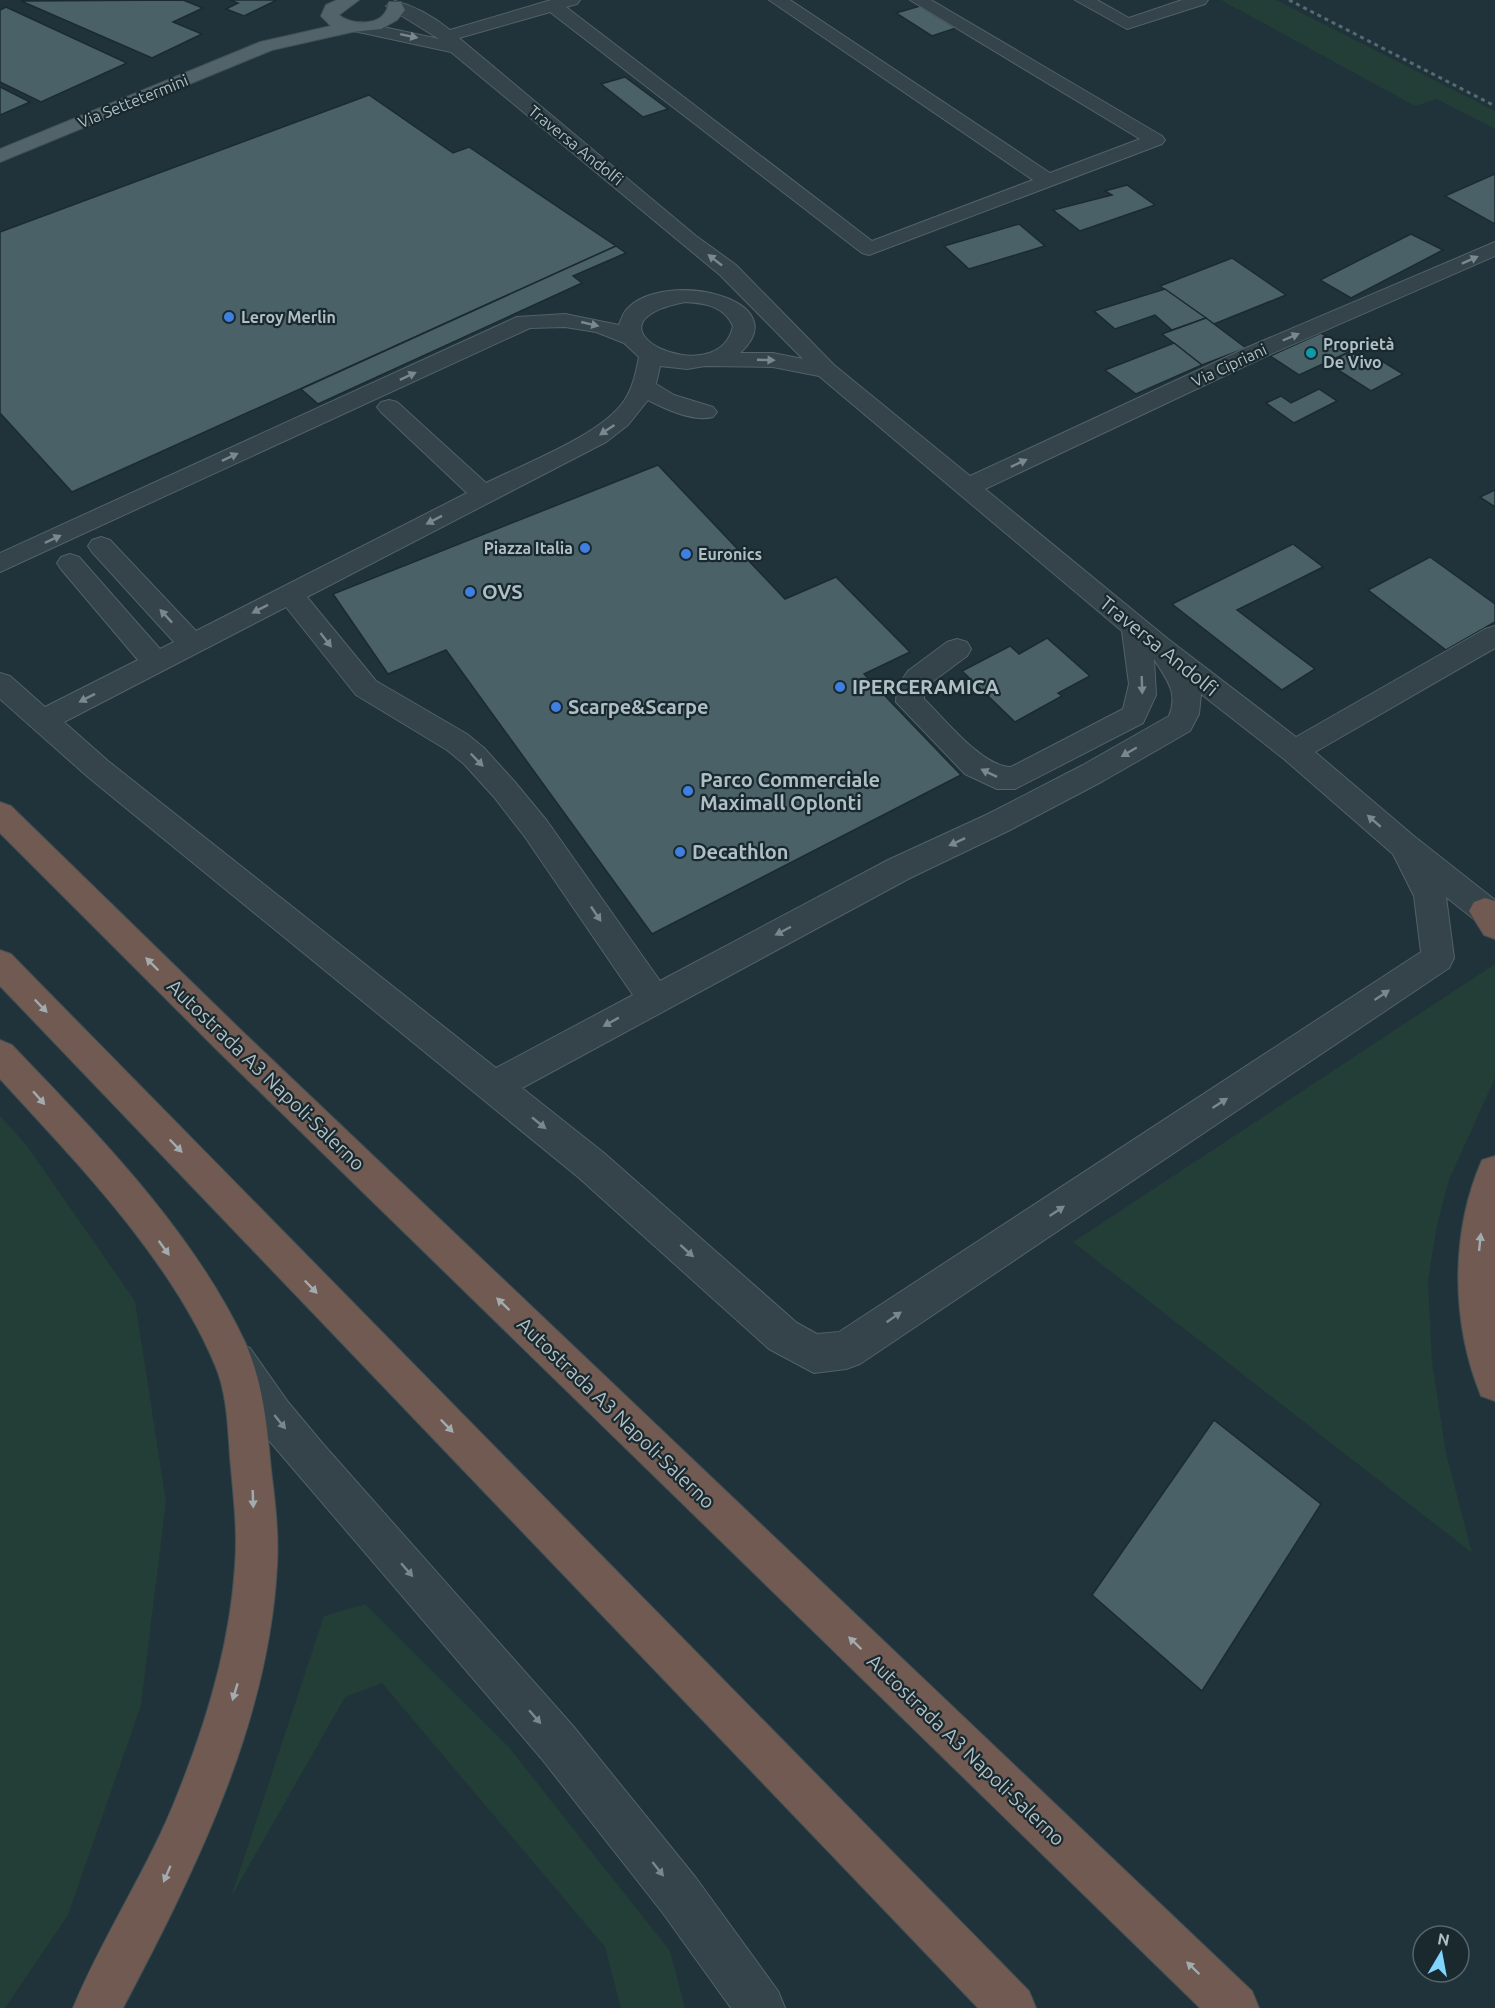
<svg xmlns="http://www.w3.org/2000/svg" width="1495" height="2008" viewBox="0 0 1495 2008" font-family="Ubuntu,sans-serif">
<rect width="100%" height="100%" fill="#20333a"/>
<g fill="#233d37">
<path d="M1221 0H1276L1495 111V129L1437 99 1415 106Z"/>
<path d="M1495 964V1078L1449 1180 1437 1225 1428 1281 1432 1362 1446 1453 1472 1553 1073 1242Z"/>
<path d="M0 1116 27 1146 135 1301 166 1502 141 1705 68 1915 5 2008H0Z"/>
<path d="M365 1604 507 1745 670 1951 685 2008H621L605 1947 382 1683 345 1697 231 1897 324 1616Z"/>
</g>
<g fill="#4b6168" stroke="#1b2b30" stroke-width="1.5">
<path d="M183 0 203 8 173 22 202 34 152 58 21 1Z"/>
<path d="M230 0H277L244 16 226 9 238 3Z"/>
<path d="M920 6 956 28 932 36 896 13Z"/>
<path d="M6 7 127 63 41 102 0 82V10Z"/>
<path d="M625 77 668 109 643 117 601 84Z"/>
<path d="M0 87 30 102 0 115Z"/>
<path d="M369 95 453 153 469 147 616 246 72 492 0 413V232Z"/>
<path d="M1495 174V224L1445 196Z"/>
<path d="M1127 185 1155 205 1080 231 1053 210 1112 195 1105 191Z"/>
<path d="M1019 224 1045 246 969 269 944 246Z"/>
<path d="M1411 234 1443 250 1351 298 1320 280Z"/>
<path d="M616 246 626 253 573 276 582 283 318 404 301 389Z"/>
<path d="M1232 258 1286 295 1214 324 1160 286Z"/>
<path d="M1165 289 1206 318 1172 330 1155 315 1115 329 1094 311Z"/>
<path d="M1206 318 1246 348 1202 365 1162 334Z"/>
<path d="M1321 333 1351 351 1299 375 1270 356Z"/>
<path d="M1174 343 1202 365 1136 394 1105 370Z"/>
<path d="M1351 351 1373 365 1382 361 1403 374 1371 391 1327 363Z"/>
<path d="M1319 389 1337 401 1294 423 1266 403 1281 396 1291 403Z"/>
<path d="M658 465 785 599 836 577 910 652 864 674 961 775 652 934 446 650 388 674 333 594Z"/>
<path d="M1495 490V507L1480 497Z"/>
<path d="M1293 544 1323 567 1237 610 1315 669 1282 690 1172 604Z"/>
<path d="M1430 557 1495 604V622L1446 650 1368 590Z"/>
<path d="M1047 638 1090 676 1058 693 1062 696 1015 722 962 671 1010 646 1019 654Z"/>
<path d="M1214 1420 1321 1504 1202 1691 1092 1595Z"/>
</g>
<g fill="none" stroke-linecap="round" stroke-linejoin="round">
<defs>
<g id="minor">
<path d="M551 0H580L577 4 566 7 872 241 1033 180 769 0H790L1050 173 1140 139 910 0H931L1162 136 1165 140 1162 144 869 255 862 253 550 12 459 38 696 236 736 265 834 365 970 476 1246 348 1495 242V256L1262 358 985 489 1168 639 1296 737 1485 629 1495 626V648L1315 752 1415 837 1495 900V931L1484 927 1446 897 1454 958 1449 968 860 1364 846 1369 814 1373 769 1349 578 1177 88 777 0 699V673L10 676 45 707 138 660 61 569 57 563 61 557 70 554 79 557 160 649 174 642 92 552 88 546 92 540 101 537 110 540 196 631 467 493 381 412 377 407 381 402 389 400 397 402 486 483C524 464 601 435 624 401 633 388 636 372 639 357L624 343 596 332 565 327 530 328 0 572V553L517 317 565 314 619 325C621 320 623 313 627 309 664 268 799 299 740 353H773L803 359 720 275 451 52 354 31 351 27 360 22 439 39 386 6 395 1C415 6 434 17 450 30ZM685 302C705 303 724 306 733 326 719 395 569 325 685 302ZM660 366 687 369 705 366 773 367 819 376 1122 631 1129 684 1123 709 1011 767C982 767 944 718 924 699V689L928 685 967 656 971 649 967 642 957 639 947 642 908 671 897 687 896 702 965 774 997 789H1015L1143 723 1156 695 1154 659C1166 679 1179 692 1169 716L1083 765 988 814 888 860 660 981 547 821 514 781 484 748 467 734 376 681 307 597 606 442 628 425 648 400C665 409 694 422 713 417L717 412 713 407 674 395 656 384ZM286 607 356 695 447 750 464 764 494 797 525 837 633 995 496 1068 108 761 64 722ZM1201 694 1284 759 1393 854 1414 896 1421 952 839 1332 817 1334 797 1323 604 1153 522 1088 910 878 1010 830 1103 781 1190 731 1199 714Z"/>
<path d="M1075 0H1097L1129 18 1182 0H1208L1205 4 1127 29Z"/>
<path d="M236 1343 250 1348 288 1402 323 1444 573 1726 696 1878 778 1991 785 2008H731L662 1912 541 1758 260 1430 222 1376 217 1362 222 1348Z"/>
</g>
<path id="major" d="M337 0H359L339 15C349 24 378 27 386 11 388 9 387 5 389 2H401L405 10 397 20 381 29 352 32 272 50 0 162V149L260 42 331 26 321 16 326 5Z"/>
<g id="highway">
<path d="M0 802 11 806 243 1032 1252 1991 1259 2008H1200L219 1052 0 833Z"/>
<path d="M1485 898 1495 901V939L1484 935 1469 911 1474 902Z"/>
<path d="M0 950 11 954 1029 1991 1036 2008H978L0 986Z"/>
<path d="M0 1040 12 1045C98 1135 191 1228 245 1342 263 1382 267 1425 271 1469 275 1501 279 1534 277 1566 269 1723 195 1871 123 2008H73C103 1935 149 1868 178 1793 207 1721 230 1644 235 1566 238 1530 233 1493 230 1457 228 1427 227 1393 215 1365 170 1258 77 1163 0 1079Z"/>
<path d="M1495 1156V1401L1481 1396C1451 1323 1450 1233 1482 1160Z"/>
</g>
</defs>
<use href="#minor" stroke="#526268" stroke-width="2"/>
<use href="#major" stroke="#405056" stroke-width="2"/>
<use href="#highway" stroke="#3f4f54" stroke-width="2"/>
<use href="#minor" fill="#34444a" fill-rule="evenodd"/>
<use href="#major" fill="#52646a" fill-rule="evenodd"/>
<use href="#highway" fill="#705a51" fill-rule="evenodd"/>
<path stroke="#566a71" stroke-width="3" stroke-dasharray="4 4" stroke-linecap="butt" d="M1289 0 1495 106"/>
</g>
<defs><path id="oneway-solid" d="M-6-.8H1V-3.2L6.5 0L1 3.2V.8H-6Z" transform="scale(1.5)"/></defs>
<g fill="#78888e">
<use href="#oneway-solid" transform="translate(409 36) rotate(12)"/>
<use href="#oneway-solid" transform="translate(715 260) rotate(-142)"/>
<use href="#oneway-solid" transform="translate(1470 260) rotate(-24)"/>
<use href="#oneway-solid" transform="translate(590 324) rotate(13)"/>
<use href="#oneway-solid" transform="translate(1291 337) rotate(-23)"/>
<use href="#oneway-solid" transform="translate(766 360) rotate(2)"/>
<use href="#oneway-solid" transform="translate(408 376) rotate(-25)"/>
<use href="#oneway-solid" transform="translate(607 430) rotate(146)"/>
<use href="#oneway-solid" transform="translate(230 457) rotate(-25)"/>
<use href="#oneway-solid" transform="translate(1019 463) rotate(-25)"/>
<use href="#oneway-solid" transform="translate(434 520) rotate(153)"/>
<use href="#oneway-solid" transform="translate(53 539) rotate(-25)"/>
<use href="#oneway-solid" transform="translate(260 609) rotate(153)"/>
<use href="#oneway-solid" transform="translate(166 616) rotate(-133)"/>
<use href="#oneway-solid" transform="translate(326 640) rotate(52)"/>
<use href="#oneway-solid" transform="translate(1142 685) rotate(88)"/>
<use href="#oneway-solid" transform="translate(87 698) rotate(153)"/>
<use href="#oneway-solid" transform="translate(1129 752) rotate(150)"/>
<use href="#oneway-solid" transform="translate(477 760) rotate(46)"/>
<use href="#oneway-solid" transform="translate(989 773) rotate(-154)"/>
<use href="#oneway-solid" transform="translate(1374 821) rotate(-139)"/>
<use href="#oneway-solid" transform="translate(957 842) rotate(155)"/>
<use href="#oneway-solid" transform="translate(596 914) rotate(56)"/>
<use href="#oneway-solid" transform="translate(783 931) rotate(152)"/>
<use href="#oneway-solid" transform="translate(1382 995) rotate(-34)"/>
<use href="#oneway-solid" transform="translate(611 1022) rotate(151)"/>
<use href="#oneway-solid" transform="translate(1220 1103) rotate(-33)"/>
<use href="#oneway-solid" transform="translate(539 1123) rotate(39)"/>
<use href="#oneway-solid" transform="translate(1057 1211) rotate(-34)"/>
<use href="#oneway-solid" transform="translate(687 1251) rotate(42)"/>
<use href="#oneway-solid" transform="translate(894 1317) rotate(-35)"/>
<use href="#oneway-solid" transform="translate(280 1422) rotate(51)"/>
<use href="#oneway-solid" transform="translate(407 1570) rotate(49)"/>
<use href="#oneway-solid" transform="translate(535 1717) rotate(49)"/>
<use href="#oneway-solid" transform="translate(658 1869) rotate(52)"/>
</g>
<g fill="#a2abaf">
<use href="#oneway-solid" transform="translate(152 964) rotate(-135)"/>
<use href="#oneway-solid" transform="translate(41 1006) rotate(46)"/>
<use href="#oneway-solid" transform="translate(39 1098) rotate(49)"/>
<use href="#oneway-solid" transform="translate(176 1146) rotate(46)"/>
<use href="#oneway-solid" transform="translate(1480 1242) rotate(-84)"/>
<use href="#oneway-solid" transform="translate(164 1248) rotate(54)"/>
<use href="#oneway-solid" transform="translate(311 1287) rotate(46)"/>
<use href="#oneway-solid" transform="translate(503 1304) rotate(-136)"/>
<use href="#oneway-solid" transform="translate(447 1426) rotate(46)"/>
<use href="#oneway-solid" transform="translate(253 1499) rotate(88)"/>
<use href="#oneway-solid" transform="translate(855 1643) rotate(-136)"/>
<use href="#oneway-solid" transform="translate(235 1692) rotate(107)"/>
<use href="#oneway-solid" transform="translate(167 1874) rotate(113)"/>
<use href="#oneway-solid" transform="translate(1193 1968) rotate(-136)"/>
</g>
<g fill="#3f7fe0" stroke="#19292e" stroke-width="2">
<circle cx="229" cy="317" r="6"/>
<circle cx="585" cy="548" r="6"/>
<circle cx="686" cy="554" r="6"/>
<circle cx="470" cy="592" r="6"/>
<circle cx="840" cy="687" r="6"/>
<circle cx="556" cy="707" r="6"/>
<circle cx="688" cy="791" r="6"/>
<circle cx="680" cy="852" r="6"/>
</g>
<circle fill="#0f9aa8" stroke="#19292e" stroke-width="2" cx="1311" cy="353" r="6"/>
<g text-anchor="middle" stroke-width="4.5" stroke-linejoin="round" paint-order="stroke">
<g font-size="16" fill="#afbfc6" stroke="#19292e">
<text transform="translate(133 101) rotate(-22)" y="6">Via Settetermini</text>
<text transform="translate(576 145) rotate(39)" y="6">Traversa Andolfi</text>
<text transform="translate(1229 365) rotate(-25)" y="6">Via Cipriani</text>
</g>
<g font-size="16" font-weight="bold" fill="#afbfc6" stroke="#19292e" text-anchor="start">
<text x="241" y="323">Leroy Merlin</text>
<text x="1323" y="350">Proprietà<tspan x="1323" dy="18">De Vivo</tspan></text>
<text x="573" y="554" text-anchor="end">Piazza Italia</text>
<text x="698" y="560">Euronics</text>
</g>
<g font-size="20" font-weight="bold" fill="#afbfc6" stroke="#19292e" text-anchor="start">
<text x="482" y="599">OVS</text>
<text x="852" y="694">IPERCERAMICA</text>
<text x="568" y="714">Scarpe&amp;Scarpe</text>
<text x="700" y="787">Parco Commerciale<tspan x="700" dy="23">Maximall Oplonti</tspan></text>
<text x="692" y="859">Decathlon</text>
</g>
<g font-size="20" fill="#afbfc6" stroke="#19292e">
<text transform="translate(1159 646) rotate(39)" y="7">Traversa Andolfi</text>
<text transform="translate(266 1075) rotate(44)" y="7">Autostrada A3 Napoli-Salerno</text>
<text transform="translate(616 1413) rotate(44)" y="7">Autostrada A3 Napoli-Salerno</text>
<text transform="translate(966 1750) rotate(44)" y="7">Autostrada A3 Napoli-Salerno</text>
</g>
</g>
<g transform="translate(1441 1954) rotate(10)"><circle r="28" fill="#19292e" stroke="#55656b" stroke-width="1.5"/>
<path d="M0-4.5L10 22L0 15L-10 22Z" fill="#7fd5fb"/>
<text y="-9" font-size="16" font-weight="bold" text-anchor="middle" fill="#afbfc6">N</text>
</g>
</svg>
